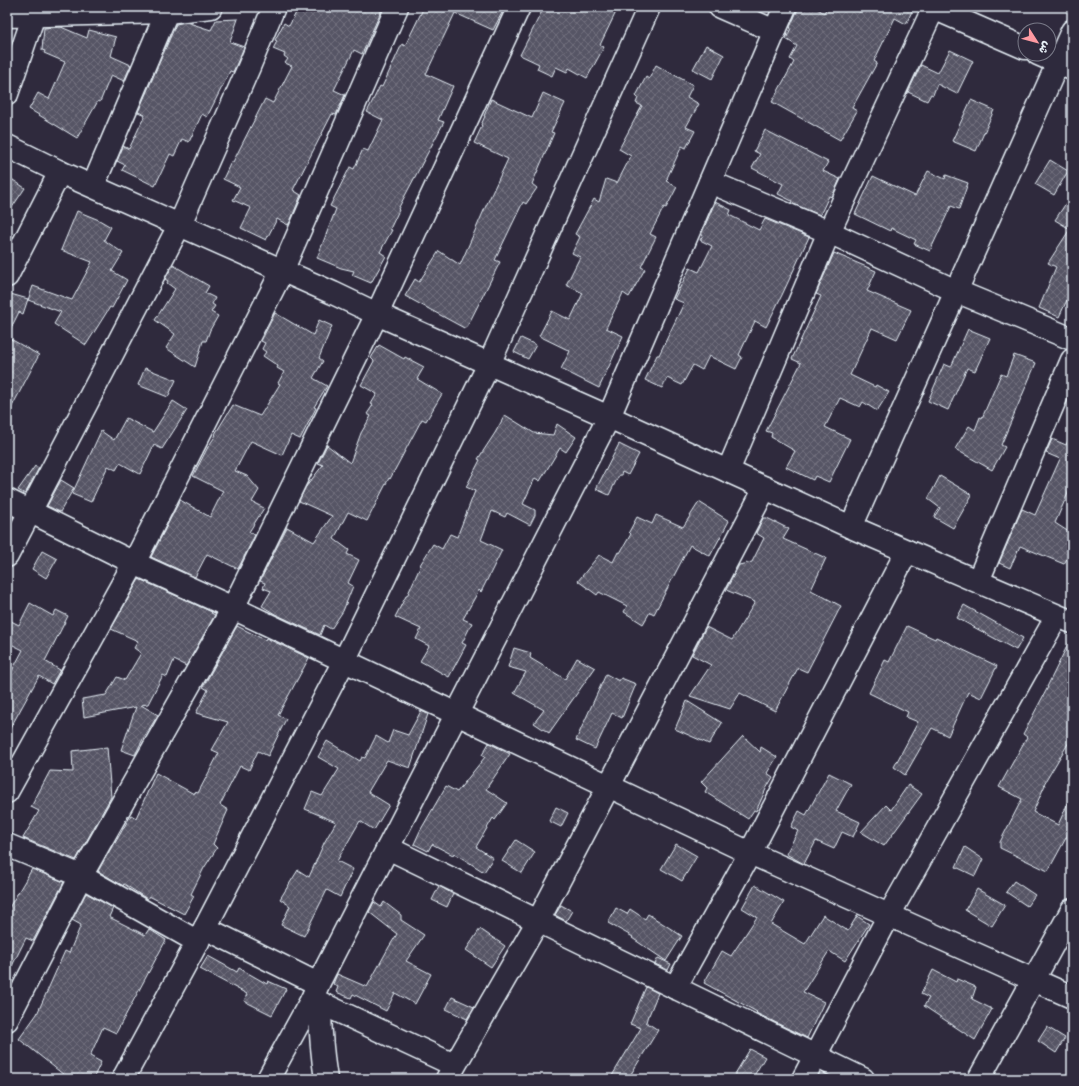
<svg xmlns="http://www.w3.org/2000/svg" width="1079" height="1086" viewBox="0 0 1079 1086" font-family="'Gochi Hand','Playpen Sans Arabic',sans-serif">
<defs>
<pattern id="building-cross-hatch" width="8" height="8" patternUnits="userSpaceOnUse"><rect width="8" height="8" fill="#575565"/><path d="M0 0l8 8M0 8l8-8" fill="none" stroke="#6f6e7c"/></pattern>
</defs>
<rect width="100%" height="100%" fill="#2f2a3d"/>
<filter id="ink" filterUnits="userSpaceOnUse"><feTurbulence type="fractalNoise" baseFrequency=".025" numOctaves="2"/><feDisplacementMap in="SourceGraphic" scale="8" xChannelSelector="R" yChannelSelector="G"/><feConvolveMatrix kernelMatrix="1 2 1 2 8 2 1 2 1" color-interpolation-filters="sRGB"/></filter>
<g filter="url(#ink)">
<g fill="url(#building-cross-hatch)" stroke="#e8f1f8">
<path d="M299 7H383L362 54 354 50 334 90 345 95 336 115 332 114 293 190 301 195 290 222 288 225 277 219 266 240 241 228 251 208 233 200 240 187 223 179 231 162H233L265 99 273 103 292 66 285 63 288 59 284 56 285 54 273 49 277 41 275 40 284 23 289 26Z"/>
<path d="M424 7H505L493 30 455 13 426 74 453 86 438 120 444 122 398 209 399 210 390 229 392 230 380 252 386 256 371 283 352 275 354 271 341 268 317 258 336 209 330 206 350 167 354 169 363 149 368 151 383 120 367 112 380 86 382 87 402 44 405 46Z"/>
<path d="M544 7H605L616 12 600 45 604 47 587 78 569 68 567 72 556 67 552 76 537 69 539 64 520 55Z"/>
<path d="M799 7H815L824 13 827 7H850L860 12 863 7H914L906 24 895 18 874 61 877 63 852 108 857 111 840 140 772 102 794 62 790 59 797 46 786 39 791 28 790 27Z"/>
<path d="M238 19 230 42 244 47 242 52 233 72 230 71 207 117 202 114 189 142 182 139 174 156 170 154 155 186 122 170 125 165 117 161 123 146 129 149 145 115 138 112 176 24 186 22 211 30 216 20Z"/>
<path d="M61 27 87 38 89 30 116 37 111 56 131 65 124 81 111 75 100 102 98 101 77 138 29 109 38 93 49 99 65 62 44 53 45 51 42 50 44 28Z"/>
<path d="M706 45 724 55 712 79 693 69Z"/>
<path d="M950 50 973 61 957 94 937 84 933 95 931 94 927 101 908 92 921 65 938 73Z"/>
<path d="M656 65 693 85 687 97 699 104 686 127 695 131 686 148 682 146 667 178 668 179 666 181 677 187 666 208 664 207 650 234 656 237 641 267 645 269 629 297 623 293 606 328 623 336 599 388 561 369 570 351 539 336 552 311 570 320 583 293 566 285 580 257 572 253 580 237 575 234 594 199 599 202 606 179 617 183 631 156 619 149 642 106 636 103 638 98 636 96 646 77 649 79Z"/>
<path d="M543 93 565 103 551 132 554 133 532 184 537 188 526 204 523 202 495 260 500 262 466 329 405 296 415 279 419 282 439 251 460 265 485 208 508 159 474 143 482 126 481 125 485 116H484L491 99 532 118Z"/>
<path d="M971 100 994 110 976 151 952 141Z"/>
<path d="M765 130 828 162 823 171 840 179 832 197 829 196 820 215 791 203 792 201 778 194 783 184 752 168 760 154 754 151Z"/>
<path d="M1050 160 1068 171 1054 195 1035 184Z"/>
<path d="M928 171 945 179 946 175 968 183 959 209 951 206 930 251 914 244 916 240 891 228 890 231 855 214 873 176 915 196Z"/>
<path d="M7 176 25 188 7 215Z"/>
<path d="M1072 194V300L1068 298 1059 317 1039 308 1056 267 1048 263 1070 229 1055 220Z"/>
<path d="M715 202 731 210 729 215 759 230 765 219 809 237 782 295 766 327 755 321 739 355 742 357 736 369 709 356 702 370 693 365 682 385 667 378 662 388 645 380 657 355H659L684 303 674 299 690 268 699 272 712 246 700 240 703 235H701Z"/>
<path d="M77 211 99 220 111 227 104 240 123 253 112 271 127 280 112 308 110 307 86 345 54 324 61 312 28 300 33 286 72 300 92 262 61 250Z"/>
<path d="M834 253 876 271 867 291 911 310 897 339 872 328 850 375 875 387 876 385 889 392 877 411 863 402 860 407 840 398 825 427 850 439 829 482 815 476 813 480 786 467 795 451 771 437 772 433 766 431 801 363 792 359 821 296 816 294Z"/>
<path d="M173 265 209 286 205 293 215 298 212 304 215 306 211 312 218 316 210 330 206 341H203L195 367 166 348 175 334 155 320 175 289 167 283 168 281 165 279Z"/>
<path d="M7 293 28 299 23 314 19 312 7 336Z"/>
<path d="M275 313 313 335 319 320 332 326 319 358 323 361 313 378 327 386 314 407 316 408 300 439 291 435 282 455 251 441 235 471 247 476 259 490 252 502 264 508 249 532 255 535 238 569 207 554 195 577 151 557 180 500 210 517 223 491 193 476 208 447 216 435 215 434 233 405 260 416 280 384 278 383 284 372 277 368 278 366 263 356 266 352 262 349 265 343 261 341Z"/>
<path d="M968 329 990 338 975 371 967 368 948 410 928 401 944 364 951 367Z"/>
<path d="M7 337 39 355 7 416Z"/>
<path d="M521 338 536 345 528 359 514 352Z"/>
<path d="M379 345 404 359 405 357 424 367 417 379 442 394 426 421 422 419 390 479 389 478 367 521 348 512 334 539 349 550 347 554 359 560 348 583 353 586 343 611 331 629 324 625 320 635 275 614 262 606 271 591 263 588 265 583 260 581 287 527 314 542 332 516 299 501 305 488 323 465 318 463 327 445 350 463 361 433 371 416 367 414 373 405 371 404 377 394 361 385 374 361 371 358Z"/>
<path d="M1014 355 1036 363 1001 445 1005 447 992 470 955 449 969 426 975 430 980 417 982 418 1001 374 1006 376Z"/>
<path d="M145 368 176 380 168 397 138 385Z"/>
<path d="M173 401 187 410 162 449 154 445 140 474 120 463 116 470 108 466 91 502 72 494 101 431 114 440 126 418 153 432Z"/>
<path d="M505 415 534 433 553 435 557 424 576 437 566 452 560 448 540 481 535 478 523 504 535 510V515L530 525 507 513 505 517 492 511 481 540 502 550 481 592 479 590 463 619 472 623 462 643 466 645 449 677 420 661 429 646 416 639 421 629 395 617 406 596H407L421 565H420L433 544 442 549 450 534 457 537 475 491 466 487 480 460 478 459 495 433Z"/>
<path d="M1072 432V484L1055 523 1072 534V549L1064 564 1020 546 1010 568 999 563 1022 509 1035 515 1060 459 1046 453 1052 439 1066 445Z"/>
<path d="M619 444 639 454 628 475 622 472 621 475H619L609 495 596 489Z"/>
<path d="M35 466 39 468 25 494 18 490Z"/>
<path d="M940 476 972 495 953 528 934 517 940 508 928 499Z"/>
<path d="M61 480 74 488 60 512 47 506Z"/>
<path d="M699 502 729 521 710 556 690 545 654 614 650 612 643 624 624 612 627 606 599 592 597 595 578 581 599 555 613 562 618 552 620 553 631 534 629 532 637 517 652 524 656 515 683 527Z"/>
<path d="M763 518H767L789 529 783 539 826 558 811 590 841 606 807 672 798 668 775 711 740 693 730 709 690 696 711 665 692 655 706 627 732 640 755 602 726 590 739 565 752 562 764 538 756 533Z"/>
<path d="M42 551 57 559 46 578 32 569Z"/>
<path d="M139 579 212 612 211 613 215 615 186 666 174 660 167 677 163 675 148 704 141 705 158 715 143 739 135 755 121 750 136 707 84 717 82 699 106 695 117 677 125 680 141 653 134 648 138 641 111 629Z"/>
<path d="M30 603 53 616 56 610 68 616 45 661 60 670 52 684 39 676 7 734V680L23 650 7 642V619L19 625Z"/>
<path d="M964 605 1023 638 1016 650 957 618Z"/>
<path d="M237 626 265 640 266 638 309 658 278 715 286 719 268 756 258 751 249 770 240 766 220 805 228 810 213 844 217 848 204 868 191 894 194 896 184 914 149 896 147 899 124 884 123 886 98 871 115 841V843L131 815 136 818 156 773 194 794 195 792 198 793 219 753 212 750 228 722 196 713 208 690 203 687Z"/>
<path d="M907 626 935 639 936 637 997 666 981 698 968 692 948 736 932 728 905 775 894 767 918 722 906 717 908 712 869 693 885 660 889 662Z"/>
<path d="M1072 636V737L1044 784 1045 785 1033 812 1058 825 1072 794V827L1048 871 1000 848V842L1022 799 999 787 1027 737 1023 734 1048 687H1047Z"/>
<path d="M514 648 531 653 530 658 565 679 577 658 595 668 549 733 534 723 544 710 514 693 526 672 508 667Z"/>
<path d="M606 674 619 681 621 678 636 684 622 718 612 713 595 749 576 740Z"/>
<path d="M687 701 722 723 709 744 675 729Z"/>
<path d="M421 711 428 714 410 768 387 760 368 792 389 805 374 830 360 821 337 861 353 869 340 897 327 890 304 936 281 925 290 906 280 899 298 870 309 877 324 843 336 822 305 809 312 792 322 796 339 769 318 757 327 741 360 761 362 757 365 758 376 736 388 743 393 730 408 735Z"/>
<path d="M743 736 760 752 761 747 777 757 767 773 773 777 766 789 756 811 754 810 748 819 705 792 707 788 701 782Z"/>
<path d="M489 743 510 754 486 789 507 803 495 820 493 818 476 847 493 858 484 872 454 853 453 855 432 844 428 851 414 844 420 831 446 786 457 792 485 757 482 755Z"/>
<path d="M107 747 111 797 76 860 23 838 39 811 31 807 50 771 73 772 72 751Z"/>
<path d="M829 773 851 784 836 811 860 822 853 837 842 832 834 849 816 841 804 864 786 854 798 831 791 827 799 811 806 815Z"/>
<path d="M908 785 922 794 884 846 861 832 886 805 891 810Z"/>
<path d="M556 807 568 813 561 827 549 821Z"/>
<path d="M516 840 535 852 522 873 502 861Z"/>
<path d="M676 844 697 856 682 881 661 869Z"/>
<path d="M965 847 983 859 975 876 956 867Z"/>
<path d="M32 869 64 882 33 941 26 938 7 976V911Z"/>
<path d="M1014 881 1035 895 1027 906 1006 892Z"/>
<path d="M755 885 784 902 771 924 805 944 823 915 848 931 857 916 869 924 845 961 829 951 803 992 824 1002 807 1038 756 1013 757 1012 704 983 722 951 731 956 757 917 742 908Z"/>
<path d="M439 886 453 894 447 907 432 900Z"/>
<path d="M977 889 1005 905 992 926 965 910Z"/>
<path d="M86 893 113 908 109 917 145 935 149 929 166 940 116 1033 103 1027 90 1056 101 1062 93 1079H69L19 1039 37 1014 65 951 69 953 81 925 72 920Z"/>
<path d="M374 902 381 907 384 902 401 915V920L424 935 406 961 431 974 415 1004 395 993 386 1011 353 994 351 998 336 992 338 987 333 984 337 974 367 987 389 947 397 934 369 912Z"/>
<path d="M561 905 572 911 566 921 555 915Z"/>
<path d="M616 908 627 914 630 909 645 919 648 914 682 936 666 961 632 938 633 937 608 923Z"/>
<path d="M480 929 505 946 491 967 466 950Z"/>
<path d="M208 956 237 972 239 968 267 984 268 981 286 989 272 1015 244 1001 247 994 200 969Z"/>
<path d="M658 958 671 964 668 970 655 964Z"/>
<path d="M933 970 956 982 957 979 976 987 972 999 992 1009 975 1040 924 1006 929 998 921 994Z"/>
<path d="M646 987 658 993 649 1015H648L646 1022 658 1030 628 1079H610L641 1028 630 1024Z"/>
<path d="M452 997 474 1007 467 1019 446 1009Z"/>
<path d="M1047 1027 1065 1038 1056 1053 1038 1041Z"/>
<path d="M750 1049 765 1057 752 1079H732Z"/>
</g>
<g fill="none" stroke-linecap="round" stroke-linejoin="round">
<defs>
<g id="minor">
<path d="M720 7 775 31"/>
<path d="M931 7 1025 48"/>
<path d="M7 16 167 12 211 7"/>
<path d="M1038 54 1072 69"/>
<path d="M7 94 34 15"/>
<path d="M7 146 60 172 333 293 377 314 609 417 851 527 1072 622"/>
<path d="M710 182 829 232 956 291 1072 339"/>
<path d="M93 186 167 12"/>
<path d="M7 276 60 172"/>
<path d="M728 471 829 232 934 7"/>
<path d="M7 500 134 563 233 608 750 853 1072 997"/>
<path d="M851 527 1072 31"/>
<path d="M7 556 180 224 249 67 274 7"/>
<path d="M978 581 1072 360"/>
<path d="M7 792 134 563 282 271 397 7"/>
<path d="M7 845 81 876 198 942"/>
<path d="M388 848 863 1079"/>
<path d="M205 928 318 984"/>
<path d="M675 988 750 853 907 551"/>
<path d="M312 999 454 1065"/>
<path d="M320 1003C320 1028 322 1054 326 1079"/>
<path d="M7 1020 81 876 233 608 377 314 519 7"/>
<path d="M123 1079 205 928 344 661 489 364 649 7"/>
<path d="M268 1079 312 999 318 984 609 417 785 7"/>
<path d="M447 1079 538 921 765 488"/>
<path d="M803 1079 889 915 1057 616"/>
<path d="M979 1079 1072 910"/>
</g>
</defs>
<use href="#minor" stroke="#e8f1f8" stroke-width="25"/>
<use href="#minor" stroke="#2f2a3d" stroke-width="22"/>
</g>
</g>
<rect width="1079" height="1086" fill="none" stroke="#2f2a3d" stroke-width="24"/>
<rect x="12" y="12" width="1055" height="1062" fill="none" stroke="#e8f1f8" stroke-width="1.5" filter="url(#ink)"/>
<g transform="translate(1037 42) rotate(126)"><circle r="19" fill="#2f2a3d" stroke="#797a88"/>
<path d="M0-3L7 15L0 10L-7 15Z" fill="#ff9aa2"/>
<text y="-6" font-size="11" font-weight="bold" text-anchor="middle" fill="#e8f1f8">ش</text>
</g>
</svg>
